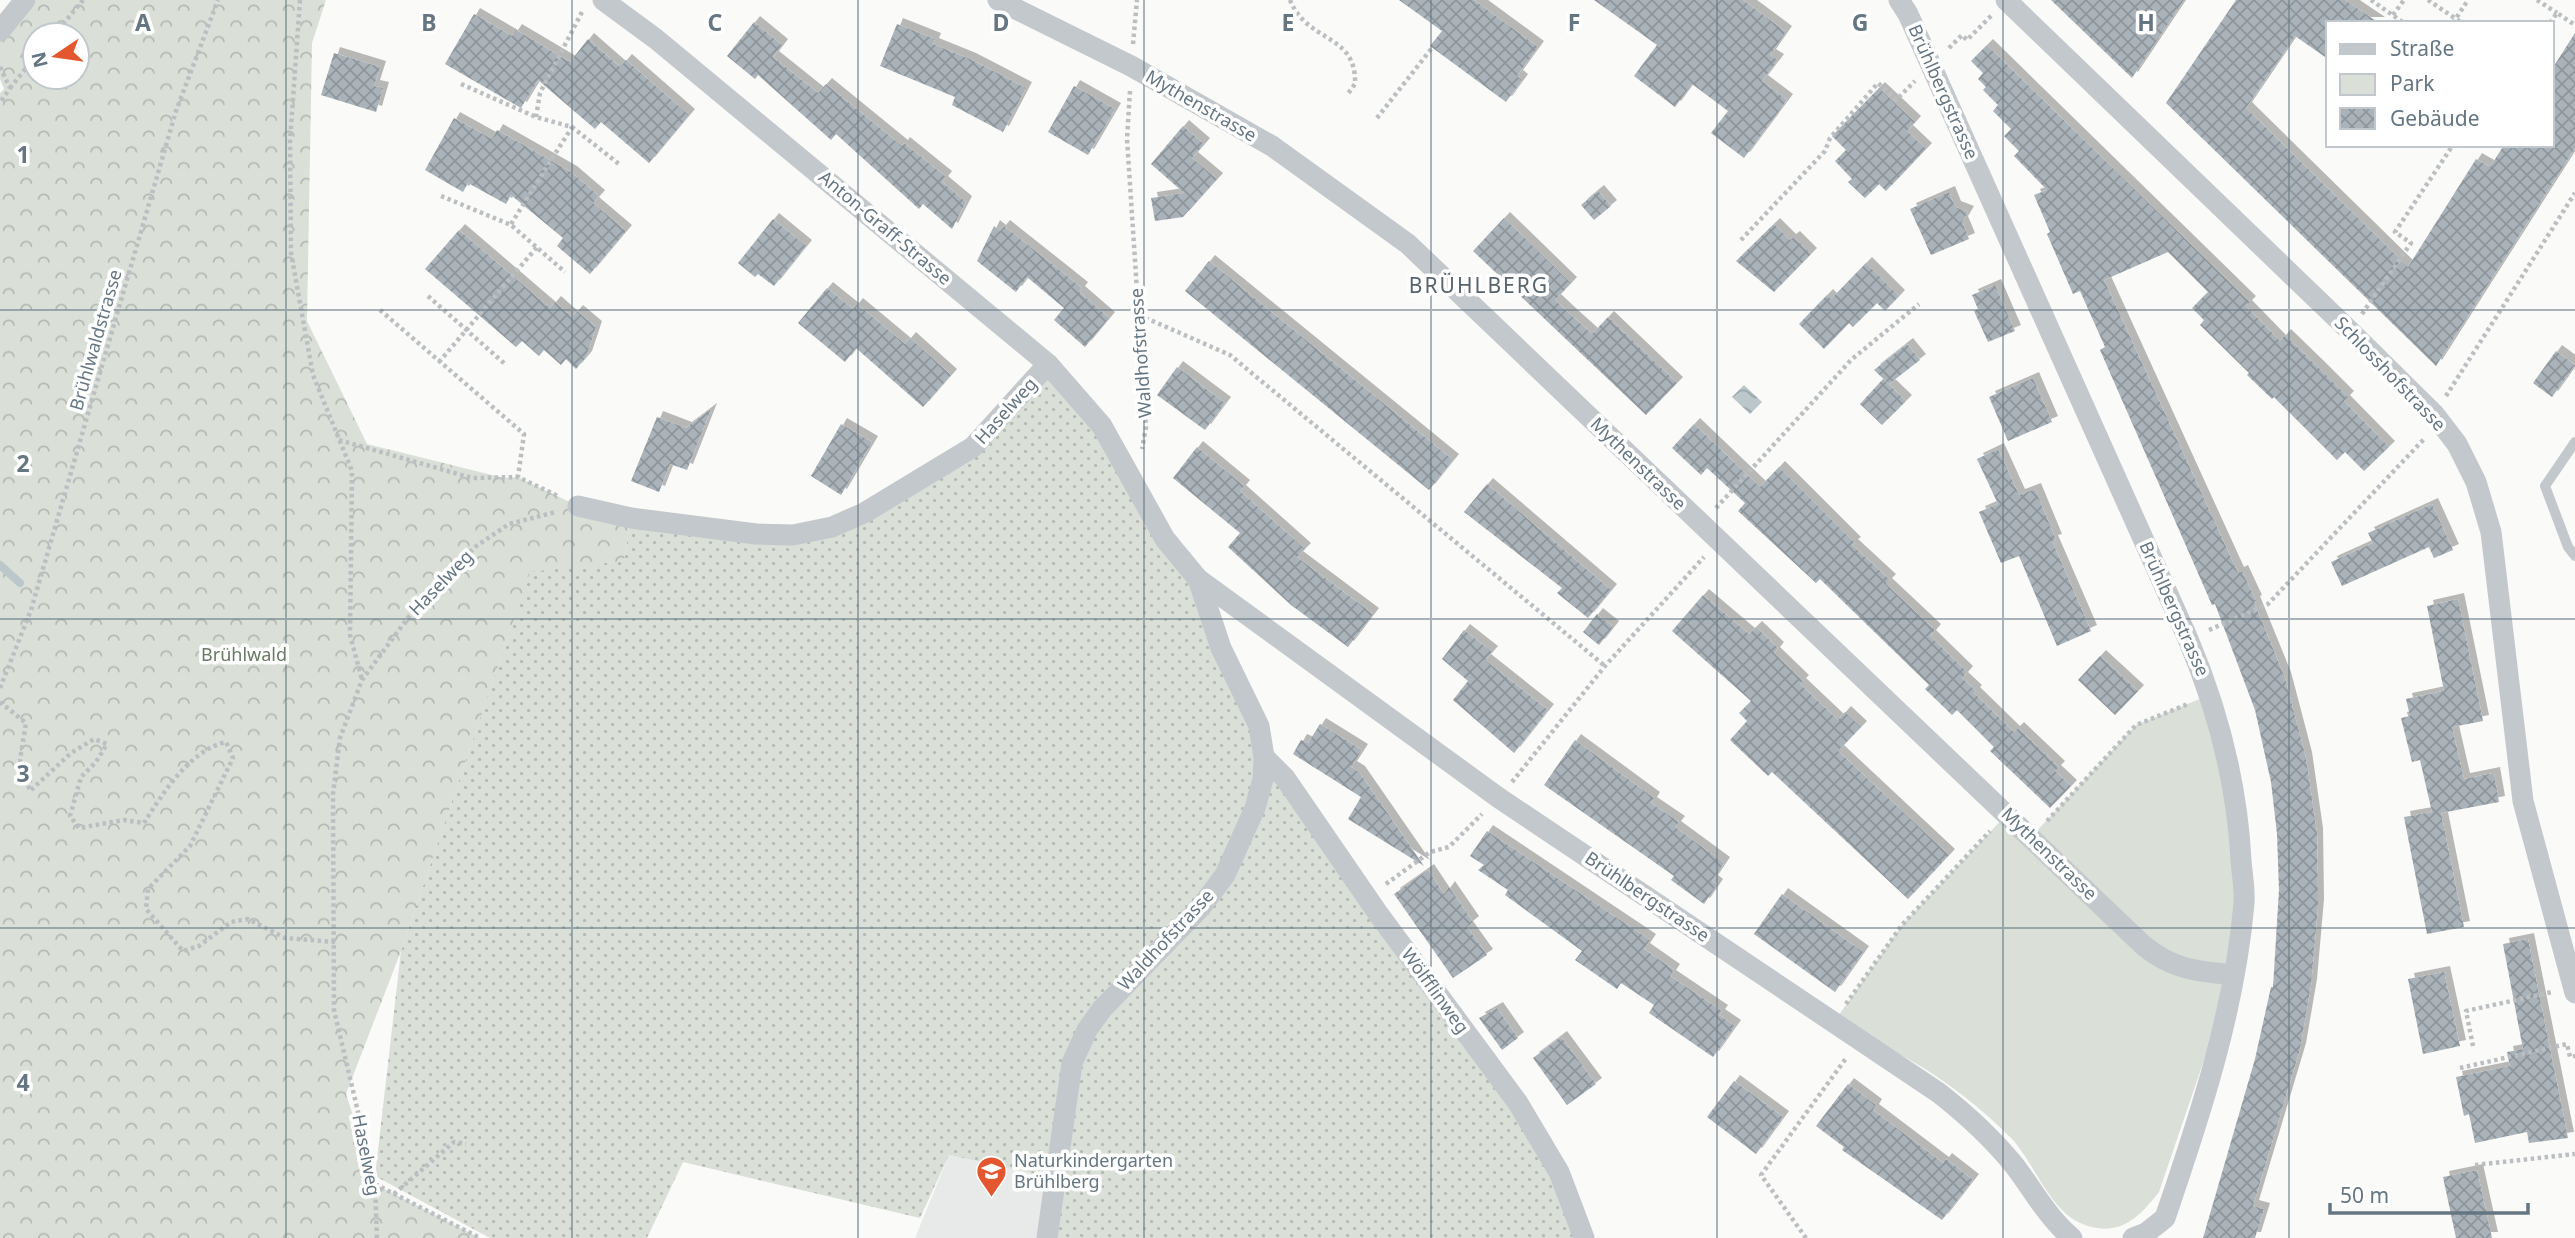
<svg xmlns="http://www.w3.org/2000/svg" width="2575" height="1238" viewBox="0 0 2575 1238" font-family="'Noto Sans',sans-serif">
<defs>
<pattern id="grass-dots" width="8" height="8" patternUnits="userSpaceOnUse" patternTransform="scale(1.75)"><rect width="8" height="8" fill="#dadfd7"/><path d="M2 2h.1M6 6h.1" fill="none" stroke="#b4b9b4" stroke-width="1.8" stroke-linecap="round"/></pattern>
<pattern id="forest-crowns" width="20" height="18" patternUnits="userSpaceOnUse" patternTransform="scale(1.75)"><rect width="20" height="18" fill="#dadfd7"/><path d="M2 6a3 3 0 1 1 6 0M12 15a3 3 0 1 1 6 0" fill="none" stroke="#b4b9b4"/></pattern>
<pattern id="water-waves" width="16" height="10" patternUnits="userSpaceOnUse" patternTransform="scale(1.75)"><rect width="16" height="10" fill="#bbc7cb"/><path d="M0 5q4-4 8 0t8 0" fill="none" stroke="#9ca6aa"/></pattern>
<pattern id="building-cross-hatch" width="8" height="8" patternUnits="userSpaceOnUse" patternTransform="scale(1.75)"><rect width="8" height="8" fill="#aab3b9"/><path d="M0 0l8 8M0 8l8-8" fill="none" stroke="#8e969c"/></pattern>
<filter id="shadow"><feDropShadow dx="6" dy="-6" stdDeviation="0" flood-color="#0004"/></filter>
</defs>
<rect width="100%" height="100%" fill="#fafaf8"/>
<path fill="#e8e9e9" d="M949 1155 1056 1177 1047 1238H915Z"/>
<path fill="url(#grass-dots)" d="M1048 364 1198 579 1264 757 1518 1103 1584 1238H1047L1056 1178 949 1155 920 1218 683 1162 647 1238H490L375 1176 401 951 530 571 624 561 631 518 832 527 973 447Z"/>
<path fill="url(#forest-crowns)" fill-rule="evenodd" d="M25 0H326L312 43 307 321 367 444 504 478 518 477 578 506 631 518 624 561 530 572 401 951 346 1094 375 1184 480 1238H0V93L4 89 0 79V31ZM35 35H77V77H35Z"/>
<path fill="#dadfd7" d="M2212 694 2240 833 2233 975 2159 1192C2140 1216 2122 1236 2088 1226 2051 1216 2036 1165 2012 1139 1983 1110 1951 1084 1915 1063 1889 1047 1860 1037 1834 1022L1902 925 2008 813 2032 836 2136 725Z"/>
<path fill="url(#water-waves)" d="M1744 385 1762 402 1750 414 1732 397Z"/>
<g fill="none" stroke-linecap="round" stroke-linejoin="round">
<path stroke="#bbc7cb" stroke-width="8" d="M0 565 20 583"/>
</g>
<g fill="url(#building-cross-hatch)" filter="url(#shadow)">
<path d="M1399 0H1474L1538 47 1517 76 1522 80 1506 102 1430 46 1442 31Z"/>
<path d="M1594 0H1743L1786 32 1770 55 1778 60 1762 81 1787 100 1744 158 1711 133 1728 111 1692 84 1675 107 1634 76 1657 45Z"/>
<path d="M2051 0H2184L2132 78Z"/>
<path d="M2236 0H2345L2379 23H2328V59L2295 36 2246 108 2408 267 2476 159 2490 167 2504 145H2552V69L2575 33V148L2436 366 2166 103Z"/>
<path d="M474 14 512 36 516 30 570 62 588 39 620 67 626 60 689 115 649 163 601 122 595 129 538 80 521 108 445 64Z"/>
<path d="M754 22 782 45 773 57 818 93 826 84 902 146 904 143 946 177 942 182 966 202 952 229 923 204 919 209 836 134 831 140 758 75 755 79 727 56Z"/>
<path d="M897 24 935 39 933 44 970 59 1026 88 1003 132 952 105 955 97 880 66Z"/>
<path d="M1987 45 2250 302 2246 306 2280 341 2285 335 2320 369 2348 397 2344 401 2389 447 2364 471 2345 452 2337 460 2274 397 2272 399 2247 375 2249 373 2200 325 2204 320 2192 308 2208 292 2168 252 2104 280 2238 573 2242 571 2256 601 2254 602 2285 678 2306 758 2317 834 2318 905 2311 985 2300 1049 2253 1206 2264 1209 2255 1238H2203L2255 1059 2271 987H2273L2279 890 2277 834 2271 782 2255 710 2215 604 2212 605 2100 350 2105 347 2080 291 2073 294 2047 234 2050 232 2034 195 2047 190 2014 156 2019 151 2004 136 2011 129 1993 111 1998 105 1983 90 1986 87 1978 79 1983 73 1971 61Z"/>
<path d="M334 53 380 67 374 86 383 88 376 112 321 95Z"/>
<path d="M1074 86 1115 109 1088 155 1048 132Z"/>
<path d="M1879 88 1915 122 1907 131 1926 149 1886 191 1879 184 1865 198 1848 182 1852 179 1835 161 1846 150 1832 136Z"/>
<path d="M454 118 492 139 497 130 571 172 599 196 593 203 626 231 590 274 557 246 563 238 511 195 506 204 468 183 463 192 425 170Z"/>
<path d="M1183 126 1204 144 1192 158 1217 179 1183 217 1155 221 1151 198 1184 193 1151 164Z"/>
<path d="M1598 191 1611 206 1594 220 1581 205Z"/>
<path d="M1949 192 1955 207 1968 212 1962 222 1969 239 1931 255 1910 209Z"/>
<path d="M1504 218 1571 283 1555 300 1572 316 1592 334 1608 317 1677 383 1646 415 1473 251Z"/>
<path d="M773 219 806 246 774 286 758 274 755 277 738 263Z"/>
<path d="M1774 224 1790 240 1794 237 1811 254 1774 292 1736 261Z"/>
<path d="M994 226 1000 231 1004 226 1067 276 1082 288 1079 292 1109 318 1085 347 1054 320 1064 308 1027 277 1016 292 977 261Z"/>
<path d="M459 230 550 308 555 302 572 317 577 311 596 327 586 357 576 369 566 359 561 365 544 350 539 356 522 341 516 347 425 269Z"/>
<path d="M1209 261 1453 460 1429 490 1185 291Z"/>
<path d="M1866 263 1899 296 1885 311 1877 303 1853 327 1849 323 1824 349 1799 324 1827 295 1831 299Z"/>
<path d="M1995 285 2015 331 1988 342 1974 311 1978 309 1972 295Z"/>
<path d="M827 288 853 309 857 304 905 344 910 338 951 375 923 407 856 348 845 362 798 323Z"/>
<path d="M1907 344 1920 360 1889 384 1874 370Z"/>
<path d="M2556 351 2575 365 2552 397 2533 383Z"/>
<path d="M1177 367 1225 403 1205 430 1157 395Z"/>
<path d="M2033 378 2052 422 2008 441 1989 397Z"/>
<path d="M1883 379 1906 401 1882 425 1860 404Z"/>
<path d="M711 409 687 470 670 464 659 492 631 481 657 417 686 428Z"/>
<path d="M841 424 872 442 841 495 811 476Z"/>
<path d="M1694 424 1760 487 1779 467 1855 543 1852 545 1890 580 1886 584 1935 630 1930 636 1967 672 1962 678 1976 691 1974 693 2014 732 2018 728 2059 767 2055 771 2071 786 2050 808 1990 751 1994 747 1957 710 1952 715 1925 689 1929 685 1820 579 1816 583 1738 511 1745 503 1707 468 1701 475 1672 448Z"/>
<path d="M1197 447 1244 486 1240 491 1305 549 1297 557 1373 614 1348 647 1291 605 1228 547 1240 533 1173 478Z"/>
<path d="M1998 449 2019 495 2035 489 2056 540 2052 541 2091 631 2057 646 2019 556 2001 563 1979 512 1998 504 1977 459Z"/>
<path d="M1487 484 1611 590 1588 618 1557 593 1562 588 1464 512Z"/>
<path d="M2432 504 2453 550 2434 558 2429 547 2342 586 2331 562 2373 543 2368 533Z"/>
<path d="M1703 595 1749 634 1756 627 1778 648 1774 653 1803 681 1800 684 1838 720 1845 712 1861 727 1838 751 1949 855 1908 899 1772 772 1768 776 1730 740 1747 721 1739 713 1751 701 1672 631Z"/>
<path d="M2458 599 2483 721 2452 727 2464 779 2494 773 2499 802 2441 813 2464 927 2427 934 2404 817 2432 812 2420 760 2412 762 2401 718 2410 716 2406 699 2444 691 2427 606Z"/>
<path d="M1597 614 1613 627 1599 645 1583 632Z"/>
<path d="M1464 630 1492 652 1485 660 1548 710 1514 753 1453 700 1468 681 1442 659Z"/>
<path d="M2100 656 2138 691 2115 715 2078 680Z"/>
<path d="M1320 724 1362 750 1351 767 1359 772 1424 866 1348 819 1361 797 1293 754 1301 740 1308 743Z"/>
<path d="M1575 740 1654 798 1651 803 1679 822 1675 827 1724 863 1712 881 1717 885 1704 904 1671 880 1674 876 1544 785Z"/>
<path d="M1487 831 1650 940 1644 949 1674 970 1670 976 1722 1011 1719 1015 1735 1026 1713 1057 1649 1013 1654 1005 1621 983 1617 989 1575 960 1582 951 1505 895 1508 890 1478 870 1484 865 1470 856Z"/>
<path d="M1428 870 1444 894 1449 887 1473 922 1467 927 1487 955 1453 978 1394 894Z"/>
<path d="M1782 894 1863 952 1835 992 1754 934Z"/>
<path d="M2528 939 2568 1138 2529 1143 2527 1132 2475 1143 2469 1114 2464 1116 2456 1077 2510 1066 2507 1052 2523 1049 2503 944Z"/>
<path d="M2444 972 2460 1046 2423 1054 2408 979Z"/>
<path d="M1497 1008 1518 1038 1502 1050 1479 1018Z"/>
<path d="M1561 1037 1596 1084 1567 1105 1533 1058Z"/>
<path d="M1734 1081 1783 1117 1756 1154 1707 1117Z"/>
<path d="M1848 1084 1876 1105 1873 1110 1943 1163 1946 1159 1973 1180 1942 1220 1842 1150 1844 1147 1816 1126Z"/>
<path d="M2477 1170 2492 1238H2456L2443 1177Z"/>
</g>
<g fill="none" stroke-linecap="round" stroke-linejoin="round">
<g stroke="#bbbfc2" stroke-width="4.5" stroke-dasharray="3.5 3.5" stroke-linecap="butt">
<path d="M300 0 290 141 291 253 313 375 352 471 350 635 362 680"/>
<path d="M1290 0C1307 43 1357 33 1355 84L1347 95"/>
<path d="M2371 0 2404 23"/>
<path d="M2428 0 2462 23"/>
<path d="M2537 0 2557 13"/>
<path d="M2393 15 2404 0"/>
<path d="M2453 23 2468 0"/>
<path d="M2550 23 2557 13 2575 25"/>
<path d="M54 35 83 0"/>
<path d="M1133 44 1137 0"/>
<path d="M1949 48 1962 35 1967 40 1992 15"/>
<path d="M0 67 10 88 0 103"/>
<path d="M461 84 536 117 572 127 619 164"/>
<path d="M10 88 35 57"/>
<path d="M1130 91 1127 139 1146 427 1142 449"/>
<path d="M536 117 540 93 583 10"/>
<path d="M1377 118 1432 48"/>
<path d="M441 196 511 225 565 272"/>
<path d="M511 224 572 127"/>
<path d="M1741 240 1825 151 1830 138 1878 83 1896 100 1915 81"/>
<path d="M428 296 505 364"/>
<path d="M380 310 524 434 518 477 558 496"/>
<path d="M2362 314 2411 243 2395 232 2453 145"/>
<path d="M1139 315 1230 355 1605 666"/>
<path d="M439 362 537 247"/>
<path d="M2446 396 2575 193"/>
<path d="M339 440 472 478 518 477"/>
<path d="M1716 508 1851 360 1919 304"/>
<path d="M2209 630 2268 604 2425 438"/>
<path d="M0 688 31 610 176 111 218 0"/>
<path d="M0 702 26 723 20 760 30 791 71 753 94 739 107 744 96 762 81 777 70 816 79 828 124 820 144 823C163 793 190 750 226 742L233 758 190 846 148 889 146 909 183 951 199 946 231 922 248 919 285 938 335 942"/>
<path d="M1512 782 1605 666 1704 557"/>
<path d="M2047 821 2136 725 2188 704"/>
<path d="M1386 884 1430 852 1449 847 1482 814"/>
<path d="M1846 1004 1902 925 1990 831"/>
<path d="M2473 1046 2466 1011 2552 992"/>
<path d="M2460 1068 2567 1044 2570 1057 2575 1056"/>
<path d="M2475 1165 2575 1154"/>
<path d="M375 1184 480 1238"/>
<path d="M394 1194 454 1142 466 1144"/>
<path d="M377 1238 375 1184 334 1010 333 794 340 738 362 680 410 615 475 547 509 524 556 512"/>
<path d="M1806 1238 1761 1175 1847 1057"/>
</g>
<path stroke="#c3c8cc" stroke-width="10" d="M2575 442 2545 486 2568 547 2575 556"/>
<g stroke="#c3c8cc" stroke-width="21">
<path d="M603 0 656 39 1048 364 1102 426 1165 539 1198 579 1221 648 1259 726 1264 757 1263 779 1255 808 1225 875 1201 907 1102 1009 1087 1030 1072 1063 1047 1238"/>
<path d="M998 0 1131 66 1272 146 1408 244 2144 946C2174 970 2197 971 2233 975"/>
<path d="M1899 0 1908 14 2188 639C2218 710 2237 783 2241 860 2242 874 2245 889 2244 903 2235 1010 2200 1116 2165 1218L2146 1233 2133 1238"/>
<path d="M2006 0 2351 332 2434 414 2457 444 2476 482 2491 532 2523 801 2575 993"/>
<path d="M0 31 25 0"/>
<path d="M578 506 631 518 756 534 793 535 832 527 864 513 973 447 1048 364"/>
<path d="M1198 579 1499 798 1939 1093C1967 1115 1992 1138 2014 1165 2034 1191 2047 1217 2072 1238"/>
<path d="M1264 757 1285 778 1377 912 1518 1103 1559 1172 1584 1238"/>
</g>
</g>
<path fill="none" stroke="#657683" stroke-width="2" stroke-opacity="0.55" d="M286 0V1238M572 0V1238M858 0V1238M1144 0V1238M1431 0V1238M1717 0V1238M2003 0V1238M2289 0V1238M0 310H2575M0 619H2575M0 928H2575"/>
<defs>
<symbol id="school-pin" viewBox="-11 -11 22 30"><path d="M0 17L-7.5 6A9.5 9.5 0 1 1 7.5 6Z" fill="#e4572e" stroke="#fff"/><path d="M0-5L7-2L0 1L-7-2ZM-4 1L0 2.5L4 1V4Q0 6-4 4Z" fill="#fff"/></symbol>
</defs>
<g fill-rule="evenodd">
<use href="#school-pin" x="974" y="1154" width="35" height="47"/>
</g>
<g text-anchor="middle" stroke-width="7" stroke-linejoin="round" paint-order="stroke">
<g font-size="18" fill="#657683" stroke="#fff">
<text transform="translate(1943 92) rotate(66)" y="6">Brühlbergstrasse</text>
<text transform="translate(1201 106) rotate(30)" y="6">Mythenstrasse</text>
<text transform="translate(885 228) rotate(40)" y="6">Anton-Graff-Strasse</text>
<text transform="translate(96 340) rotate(-74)" y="6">Brühlwaldstrasse</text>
<text transform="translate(1141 353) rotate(-94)" y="6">Waldhofstrasse</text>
<text transform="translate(2390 374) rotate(46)" y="6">Schlosshofstrasse</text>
<text transform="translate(1006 411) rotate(-48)" y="6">Haselweg</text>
<text transform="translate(1638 464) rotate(44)" y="6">Mythenstrasse</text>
<text transform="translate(441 583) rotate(-46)" y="6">Haselweg</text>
<text transform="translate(2174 609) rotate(66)" y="6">Brühlbergstrasse</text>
<text transform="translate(2049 854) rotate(44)" y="6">Mythenstrasse</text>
<text transform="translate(1647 897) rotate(34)" y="6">Brühlbergstrasse</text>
<text transform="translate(1166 940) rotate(-47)" y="6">Waldhofstrasse</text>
<text transform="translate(1435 991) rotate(54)" y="6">Wölfflinweg</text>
<text transform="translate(366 1155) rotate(79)" y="6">Haselweg</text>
</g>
<g font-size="18" fill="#687a64" stroke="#fff">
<text x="244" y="661">Brühlwald</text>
</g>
<g font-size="18" fill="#657683" stroke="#fff" text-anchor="start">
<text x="1014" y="1167">Naturkindergarten<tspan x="1014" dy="21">Brühlberg</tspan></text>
</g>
<g font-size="21" letter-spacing="2" fill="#57646e" stroke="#fff">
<text x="1479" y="293">BRÜHLBERG</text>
</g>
</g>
<g font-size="23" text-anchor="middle" font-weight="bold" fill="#657683" stroke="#fff" stroke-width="7" stroke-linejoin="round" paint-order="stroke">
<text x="143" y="31">A</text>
<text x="429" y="31">B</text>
<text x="715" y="31">C</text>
<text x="1001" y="31">D</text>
<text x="1288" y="31">E</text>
<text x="1574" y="31">F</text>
<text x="1860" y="31">G</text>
<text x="2146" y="31">H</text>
<text x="23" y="163">1</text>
<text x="23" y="472">2</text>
<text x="23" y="782">3</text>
<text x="23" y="1091">4</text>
</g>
<rect x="2326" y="21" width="228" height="126" fill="#ffffff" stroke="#c1c8cd" stroke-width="2"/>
<rect x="2340" y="44" width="35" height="10" fill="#c3c8cc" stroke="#c1c8cd" stroke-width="2"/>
<text x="2390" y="56" font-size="21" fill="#657683">Straße</text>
<rect x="2340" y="74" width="35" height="21" fill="#dadfd7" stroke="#c1c8cd" stroke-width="2"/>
<text x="2390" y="91" font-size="21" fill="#657683">Park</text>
<rect x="2340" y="108" width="35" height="21" fill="url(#building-cross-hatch)" stroke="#c1c8cd" stroke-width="2"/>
<text x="2390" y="126" font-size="21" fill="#657683">Gebäude</text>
<g transform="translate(56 56) rotate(257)"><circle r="33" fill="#ffffff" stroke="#c1c8cd" stroke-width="2"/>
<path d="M0-5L12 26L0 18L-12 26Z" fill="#e4572e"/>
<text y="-10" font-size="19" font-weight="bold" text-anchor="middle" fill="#657683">N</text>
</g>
<path d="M2330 1203v10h198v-10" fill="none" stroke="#657683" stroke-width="3.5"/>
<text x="2340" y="1203" font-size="21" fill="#657683" stroke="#ffffff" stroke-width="5" paint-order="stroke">50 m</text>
</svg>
